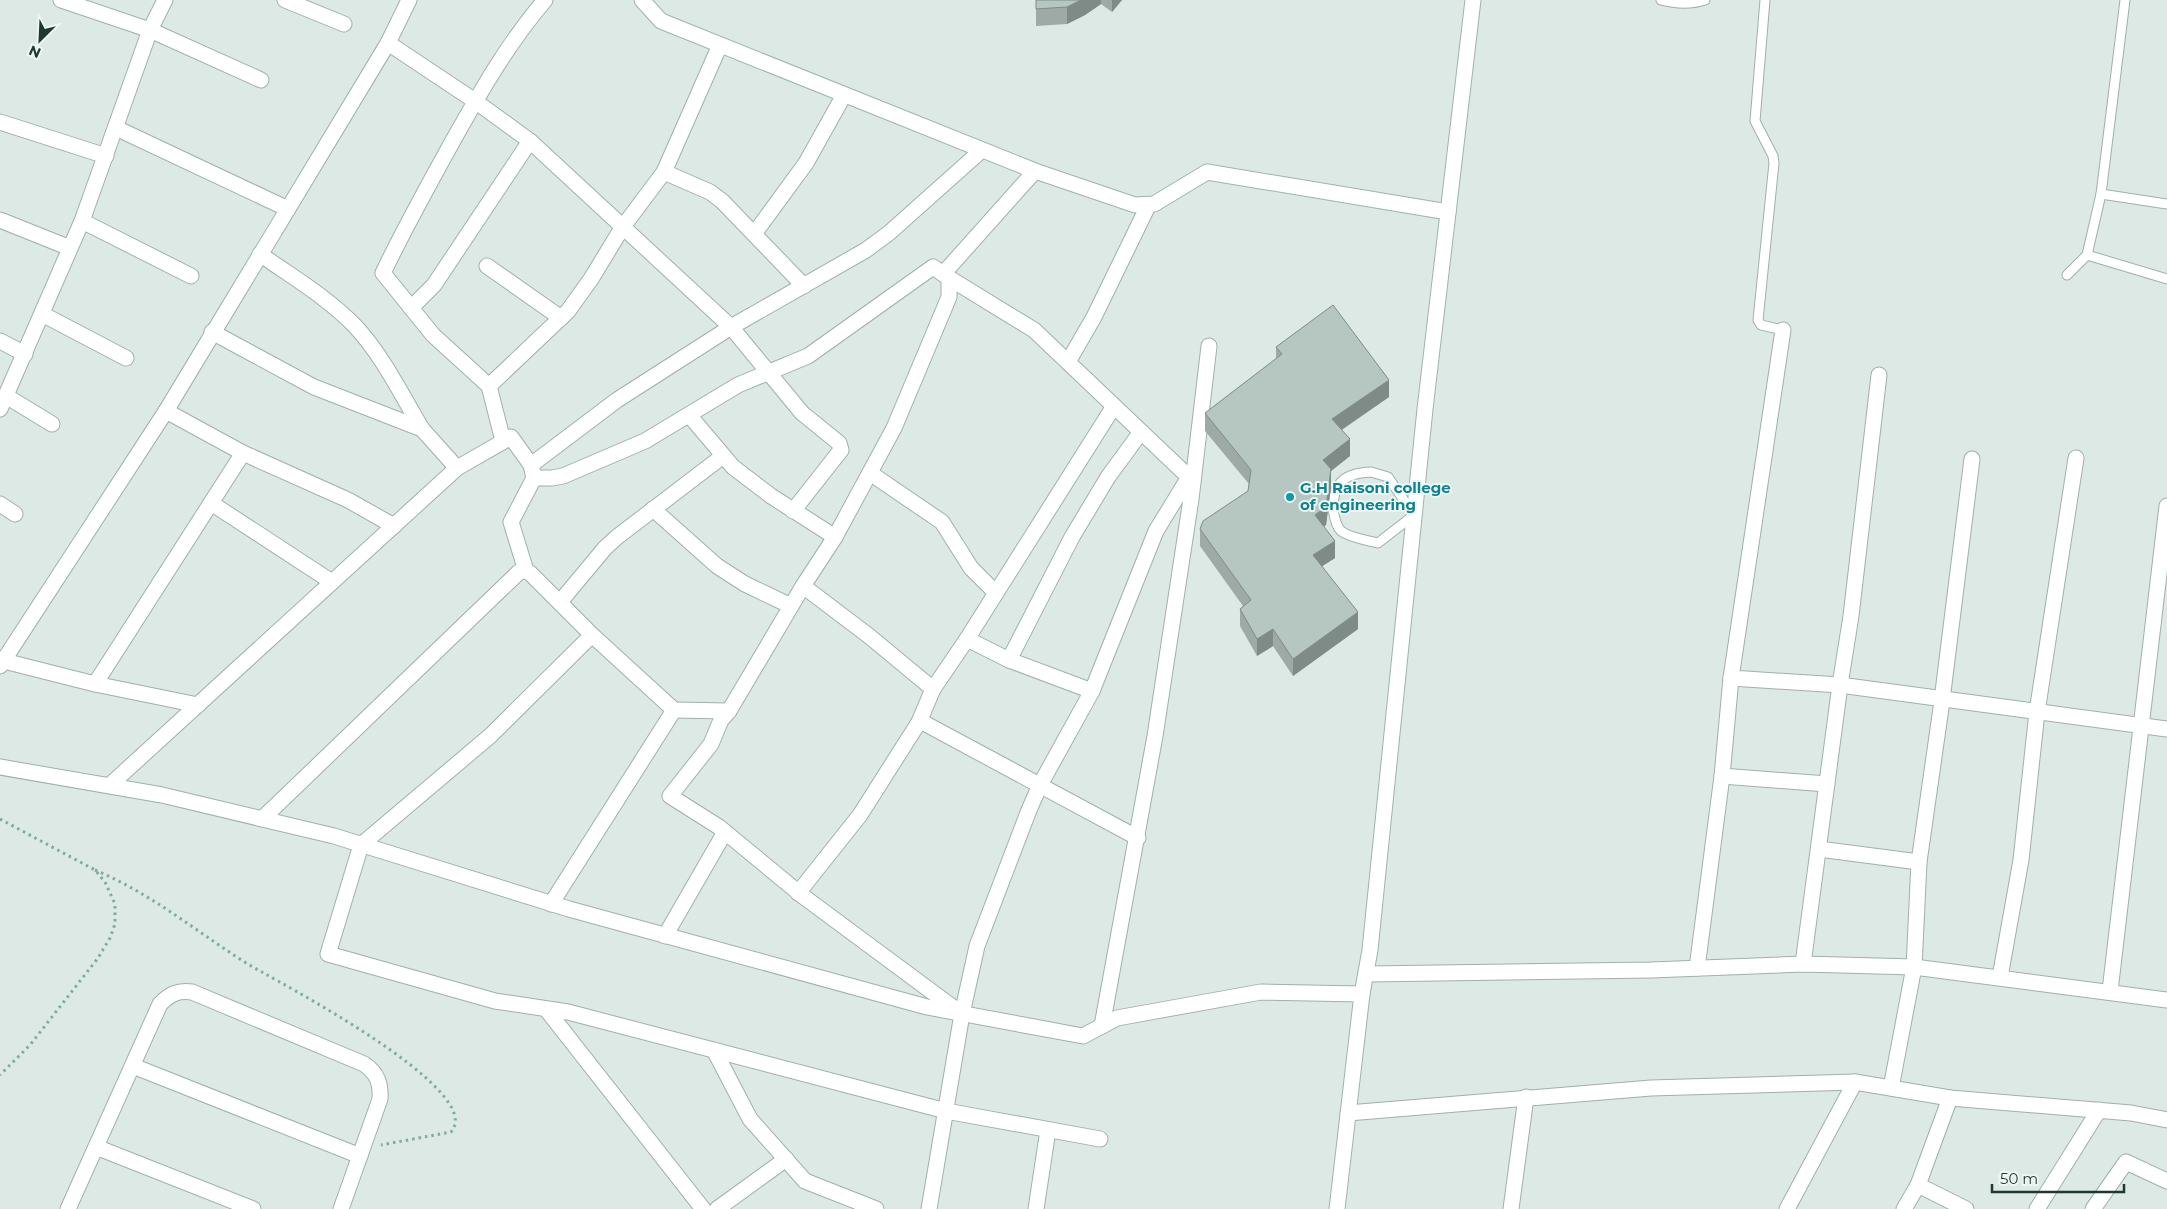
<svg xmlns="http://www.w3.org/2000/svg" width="2167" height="1209" viewBox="0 0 2167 1209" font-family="Montserrat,sans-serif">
<rect width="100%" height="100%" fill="#dde9e5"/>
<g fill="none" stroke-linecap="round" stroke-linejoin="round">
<defs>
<g id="lane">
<path d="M1661 0C1676 4 1690 5 1705 0"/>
<path d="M1765 0 1755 121 1773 156 1774 163 1758 320 1761 325 1783 330"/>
<path d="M2101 194 2167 204"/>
<path d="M2087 255 2167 279"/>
<path d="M2067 275 2087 255 2101 194 2125 0"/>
<path d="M1371 472 1388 477 1414 515 1378 543C1367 540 1350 538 1341 531 1336 526 1334 516 1333 509 1333 482 1345 473 1371 472Z"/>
</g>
<g id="street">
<path d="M61 0 150 30 261 80"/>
<path d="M285 0 344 24"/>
<path d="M388 43 475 101 530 141 731 327 802 413 839 443 841 450 793 511"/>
<path d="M0 122 106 156"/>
<path d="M116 128 288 209"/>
<path d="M664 172 710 192 722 201 804 286"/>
<path d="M0 220 70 248"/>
<path d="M82 221 191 276"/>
<path d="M754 234 806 163 844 95"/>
<path d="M260 254C292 277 327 297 355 326 383 356 401 394 422 429"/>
<path d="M487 266 561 318"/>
<path d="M943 274 1035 171"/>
<path d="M949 278 1034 330 1193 481"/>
<path d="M411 308 434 285 530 141"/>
<path d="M42 314 126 358"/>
<path d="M1783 330 1731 678 1840 685 2167 729"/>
<path d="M0 341 25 354"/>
<path d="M1068 362 1094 317 1148 206"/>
<path d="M489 386 433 335 383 273C405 227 430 182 455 137 482 89 509 42 545 0"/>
<path d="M6 396 52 424"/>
<path d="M0 409 82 221 150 30 165 0"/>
<path d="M166 411 243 453 348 500 394 526"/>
<path d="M689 415 733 467 771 496 835 537"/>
<path d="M503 441 489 386 568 311 591 279 622 228 664 172 720 45"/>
<path d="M531 465 617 400 731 327 866 250 889 233 982 150"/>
<path d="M457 468 511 437 531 465 534 478H552L563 476 645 441 738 385 808 356 933 267 949 278V297L894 428 835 537 803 586"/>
<path d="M870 473 942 522 971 568 996 593"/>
<path d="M211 503 332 582"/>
<path d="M0 504 15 514"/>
<path d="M653 509 717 566 745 584 791 606"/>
<path d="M526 571 511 522 534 478"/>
<path d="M560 602 605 548 617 537 723 456"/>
<path d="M967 639 1114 406"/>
<path d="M4 661 95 684 198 705"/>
<path d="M0 666 166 411 388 43 409 0"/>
<path d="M1731 678 1722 776 1827 784"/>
<path d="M95 684 243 453"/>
<path d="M1092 691 1156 531 1189 477"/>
<path d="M674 710 729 711"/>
<path d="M919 722 933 689"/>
<path d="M0 767 162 795 334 836 569 909 927 1007 1083 1036 1117 1018 1261 992 1362 994"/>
<path d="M110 785 457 468 422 429 314 387 212 332"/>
<path d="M262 819 519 572 523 570 530 573 592 635"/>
<path d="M1819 849 1919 862"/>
<path d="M798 893 860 815 919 722 924 723 1138 838"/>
<path d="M551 904 674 710 592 635 490 736 361 845 328 954 495 1001 568 1012 946 1111 1100 1139"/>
<path d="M665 936 725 832"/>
<path d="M1803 964 1840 685 1851 616 1879 375"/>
<path d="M1697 968 1722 776"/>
<path d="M1367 974 1651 970 1803 964 1914 967 2167 1000"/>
<path d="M2000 977 2021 860 2037 712 2076 458"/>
<path d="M2110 991 2167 506"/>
<path d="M546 1009 703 1209"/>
<path d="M962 1014 977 946 1029 810 1040 785 1092 691 1009 660 1072 537 1108 477 1141 432"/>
<path d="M1102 1026 1155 736 1191 499 1209 346"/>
<path d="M714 1050 750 1119 805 1181 876 1209"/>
<path d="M133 1066 360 1156"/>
<path d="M1891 1088 1914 967 1919 862 1941 708 1972 459"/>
<path d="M1348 1113 1651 1088 1855 1082"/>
<path d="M96 1147 253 1209"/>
<path d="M1918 1185 1966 1209"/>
<path d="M68 1209 160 1004C170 994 178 990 192 992L364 1064C377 1073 381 1083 380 1099L341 1209"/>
<path d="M717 1209 786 1159"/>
<path d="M929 1209 962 1014 804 897 719 827 670 796 711 744 721 720 729 711 803 586 869 636 933 689 967 639 1009 660"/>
<path d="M1036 1209 1048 1130"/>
<path d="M1511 1209 1526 1097"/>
<path d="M1787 1209 1855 1082 1950 1098"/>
<path d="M1904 1209 1918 1185 1950 1098 2131 1113 2167 1120"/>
<path d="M2037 1209 2099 1110"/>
<path d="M2093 1209 2126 1162 2167 1181"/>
</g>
<g id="secondary">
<path d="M642 0 661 21 1035 171 1135 205 1154 204 1207 172 1448 212"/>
<path d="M1337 1209 1362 994 1370 950 1425 409 1473 0"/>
</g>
</defs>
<use href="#lane" stroke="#a0b0ac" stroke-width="11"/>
<use href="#street" stroke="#a0b0ac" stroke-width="17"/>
<use href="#secondary" stroke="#9db4ae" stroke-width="17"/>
<g stroke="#7eaca1" stroke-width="3" stroke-dasharray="2.5 4" stroke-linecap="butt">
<path d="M0 819 95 870 105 882 115 904V924L110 938 98 958 30 1045 0 1075"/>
<path d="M95 870C150 893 196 931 246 963 276 981 488 1090 451 1132L381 1145"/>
</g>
<use href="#lane" stroke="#fff" stroke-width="9"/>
<use href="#street" stroke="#fff" stroke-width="15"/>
<use href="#secondary" stroke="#fff" stroke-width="15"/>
</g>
<g fill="#9daaa6">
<path d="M1036 0H1122L1112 12 1101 4 1085 15 1067 24 1036 26Z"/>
<path d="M1276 347 1389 397 1342 430 1350 456 1331 471V487L1326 525 1324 526 1335 558 1322 566 1358 629 1293 676 1273 646 1257 656 1240 626V609L1243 606 1200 546V529L1248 491 1249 484 1205 431V413L1276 359Z"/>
</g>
<g fill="#7f8b87">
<path d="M1081 0H1101V4L1085 15 1067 24V7Z"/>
<path d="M1112 0H1122L1112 12Z"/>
<path d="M1389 380V397L1332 436V419Z"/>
<path d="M1350 439V456L1331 471V487L1326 525 1315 533V515L1323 460Z"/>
<path d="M1335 541V558L1313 572V555Z"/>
<path d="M1358 612V629L1293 676V659Z"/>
<path d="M1273 629V646L1257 656V639Z"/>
</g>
<g fill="#b6c6c1" stroke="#7f8b87">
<path d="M1036 0H1081L1067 7 1036 9Z"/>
<path d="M1333 305 1389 380 1332 419 1350 439 1323 460 1331 469 1326 507 1315 515 1335 541 1313 555 1358 612 1293 659 1273 629 1257 639 1240 609 1251 600 1200 529 1203 521 1248 491 1251 470 1205 413 1282 354 1276 347Z"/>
</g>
<circle fill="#0f9aa8" stroke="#edf6f2" stroke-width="2" cx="1290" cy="497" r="5"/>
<g text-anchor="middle" stroke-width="4" stroke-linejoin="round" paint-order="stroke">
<g font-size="15" font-weight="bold" fill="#0d838f" stroke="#edf6f2" text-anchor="start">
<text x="1300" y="493">G.H Raisoni college<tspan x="1300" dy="17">of engineering</tspan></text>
</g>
</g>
<g transform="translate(40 40) rotate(204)" stroke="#edf6f2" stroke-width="4" paint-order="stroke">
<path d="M0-4L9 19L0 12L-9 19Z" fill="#1f3833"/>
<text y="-8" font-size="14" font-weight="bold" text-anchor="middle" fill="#1f3833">N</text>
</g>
<path d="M1992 1184v8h132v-8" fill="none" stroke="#1f3833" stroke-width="2.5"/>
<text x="2000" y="1184" font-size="15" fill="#1f3833" stroke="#edf6f2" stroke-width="4" paint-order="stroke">50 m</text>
</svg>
